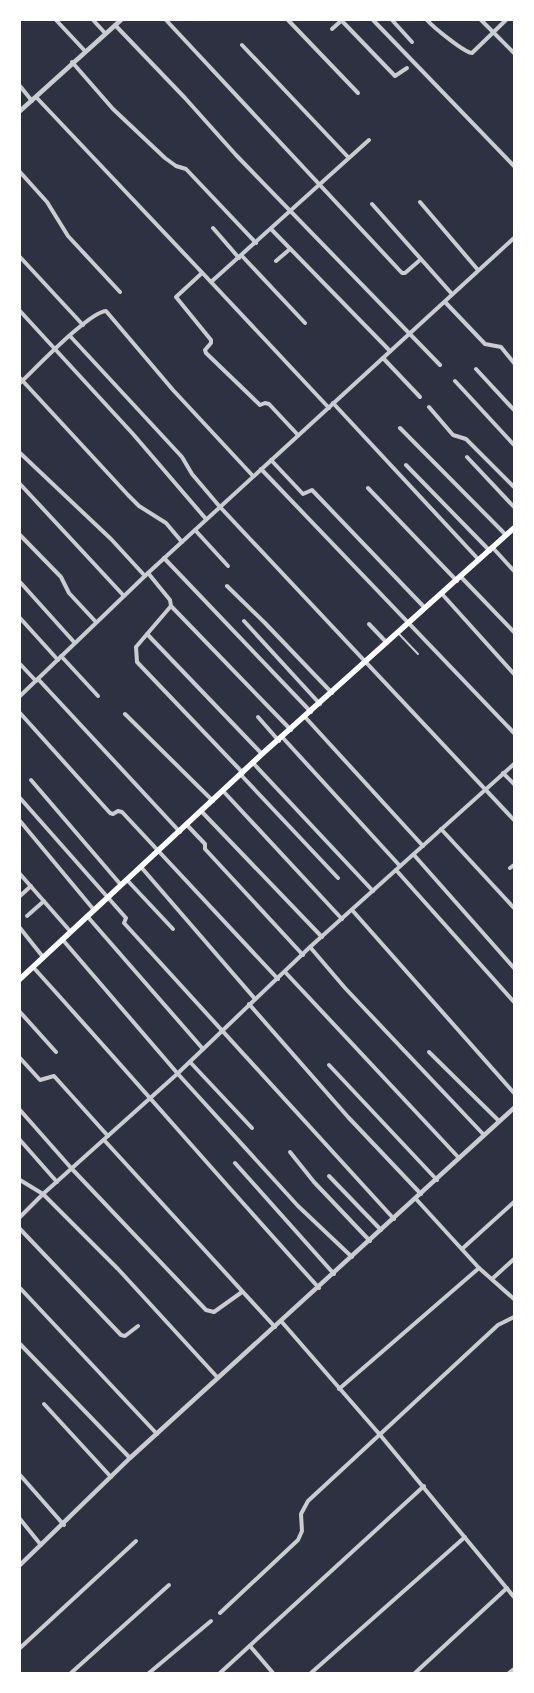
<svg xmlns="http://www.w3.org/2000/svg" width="534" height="1693" viewBox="0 0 534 1693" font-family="'Roboto Serif',serif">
<rect width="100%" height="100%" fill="#2d3142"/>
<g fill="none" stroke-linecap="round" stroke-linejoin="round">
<path stroke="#caccd0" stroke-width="2" d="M398 633 418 654"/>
<g stroke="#caccd0" stroke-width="4">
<path d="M56 20 85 51"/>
<path d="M93 20 105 33"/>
<path d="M166 20 402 273H405L420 260"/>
<path d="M288 20 358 93"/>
<path d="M373 20 514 166"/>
<path d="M392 20 412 42"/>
<path d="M427 20C433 27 465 53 472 53L506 20"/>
<path d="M481 20 514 53"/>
<path d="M342 21 395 76 407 68"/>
<path d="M115 25 185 98 236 155 440 365"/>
<path d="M332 29 342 20"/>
<path d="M242 45 348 157"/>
<path d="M72 62 113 109 165 158 176 166 186 169 256 243"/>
<path d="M20 86 32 101"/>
<path d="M36 97 211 282 369 140"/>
<path d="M20 172 47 202 68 236 120 292"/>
<path d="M420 202 478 270"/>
<path d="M372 204 452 294"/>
<path d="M213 228 239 258"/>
<path d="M271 229 390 351"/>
<path d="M242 256 305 323"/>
<path d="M20 257 83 325"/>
<path d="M276 261 290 249"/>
<path d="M202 273 176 297 211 340V343L205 350 206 353 260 405 265 403 269 404 298 435"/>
<path d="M211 282 329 408"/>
<path d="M445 302 485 344 501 347 514 363"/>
<path d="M20 311 133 434 206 519"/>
<path d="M70 336 182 457 192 474 220 507 514 820"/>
<path d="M383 358 420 397"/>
<path d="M476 369 514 410"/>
<path d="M20 378 128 495 139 506 166 523 182 542"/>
<path d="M455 381 514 445"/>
<path d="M20 383C35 369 89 312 106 311L173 390 253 476"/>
<path d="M333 403 479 560"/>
<path d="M429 407 453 435 466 439 514 487"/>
<path d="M400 428 506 535"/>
<path d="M20 453 111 539 145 576"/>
<path d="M467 457 514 507"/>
<path d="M271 460 303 494 312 490 425 608"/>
<path d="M406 465 490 551"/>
<path d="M261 469 514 733"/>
<path d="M20 484 124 596"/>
<path d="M368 488 457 581"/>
<path d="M195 530 228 566"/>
<path d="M20 535 61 577 69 593 96 622"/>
<path d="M493 548 514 571"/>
<path d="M164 558 311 712"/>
<path d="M148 573 170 600 171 606 136 647 137 662 243 773"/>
<path d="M461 577 514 632"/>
<path d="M20 582 74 642"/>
<path d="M227 586 265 623 332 693"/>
<path d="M442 594 514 674"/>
<path d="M171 606 291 730"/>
<path d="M20 618 58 660"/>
<path d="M244 621 320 704"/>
<path d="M369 624 387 643"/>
<path d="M147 634 262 754"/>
<path d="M61 656 98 696"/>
<path d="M20 664 36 681"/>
<path d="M38 679 180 832"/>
<path d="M20 696 148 573 514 238"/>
<path d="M20 713 110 813 113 814 118 811 122 812 278 979"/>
<path d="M125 714 213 801"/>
<path d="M258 717 279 741"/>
<path d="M305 717 423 846"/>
<path d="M283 738 400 866"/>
<path d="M253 763 373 891"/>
<path d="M503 773 514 784"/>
<path d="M241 775 338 878"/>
<path d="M31 780 121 885"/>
<path d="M224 792 342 919"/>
<path d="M20 798 126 918 124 923 394 1219"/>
<path d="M202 812 322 937"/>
<path d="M20 821 94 910"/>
<path d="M187 825 205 844V849L303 955"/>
<path d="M441 829 514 908"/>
<path d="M414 855 514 968"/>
<path d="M141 867 255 999"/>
<path d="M510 868 514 865"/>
<path d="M396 870 514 1002"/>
<path d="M20 874 70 931"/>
<path d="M127 880 173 929"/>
<path d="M20 896 31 886"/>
<path d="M352 910 514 1093"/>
<path d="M27 916 44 901"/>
<path d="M87 916 203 1049"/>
<path d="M20 928 43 957"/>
<path d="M62 939 178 1074 298 1206 352 1257"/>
<path d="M310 947 345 988 484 1135"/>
<path d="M33 967C129 1073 223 1182 319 1288"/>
<path d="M285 972 459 1158"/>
<path d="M249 1004 348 1117 421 1194"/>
<path d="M20 1012 56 1052"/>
<path d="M429 1052 499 1121"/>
<path d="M20 1058 40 1080 54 1076 108 1136"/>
<path d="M190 1062 252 1128"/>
<path d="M329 1065 437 1180"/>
<path d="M20 1110 72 1169 206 1310 214 1312 242 1292"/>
<path d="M20 1140 57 1182"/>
<path d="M104 1140 275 1327"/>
<path d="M290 1152 314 1182 370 1241"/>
<path d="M235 1163 334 1274"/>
<path d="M329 1176 381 1230"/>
<path d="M20 1180 43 1194 118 1269 218 1378"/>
<path d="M416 1199 479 1268 514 1299"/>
<path d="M20 1217 43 1194 176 1075 310 947 514 764"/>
<path d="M20 1229 121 1335 125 1336 138 1326"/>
<path d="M462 1249 514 1202"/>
<path d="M492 1279 514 1259"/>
<path d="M20 1288 157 1434"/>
<path d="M281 1321 381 1436 514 1597"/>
<path d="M20 1344 130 1458"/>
<path d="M339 1389 479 1268"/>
<path d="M44 1404 111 1477"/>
<path d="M20 1475 64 1525"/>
<path d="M20 1519 41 1545"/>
<path d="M220 1613 298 1540 302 1531 301 1514 308 1501 498 1325 514 1317"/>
<path d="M250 1646 273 1673"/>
<path d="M20 1648 136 1541"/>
<path d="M71 1673 169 1585"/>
<path d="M149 1673 211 1621"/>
<path d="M220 1673 424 1486"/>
<path d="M311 1673 465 1537"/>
<path d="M415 1673 507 1588"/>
<path d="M509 1673 514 1669"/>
</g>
<g stroke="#caccd0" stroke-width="4.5">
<path d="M20 111 121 20"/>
<path d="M20 1565 130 1458 514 1108"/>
</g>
<path stroke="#fff" stroke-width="5.5" d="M20 979 262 754 514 528"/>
</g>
<rect width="534" height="1693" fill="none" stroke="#ffffff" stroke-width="42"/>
</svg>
